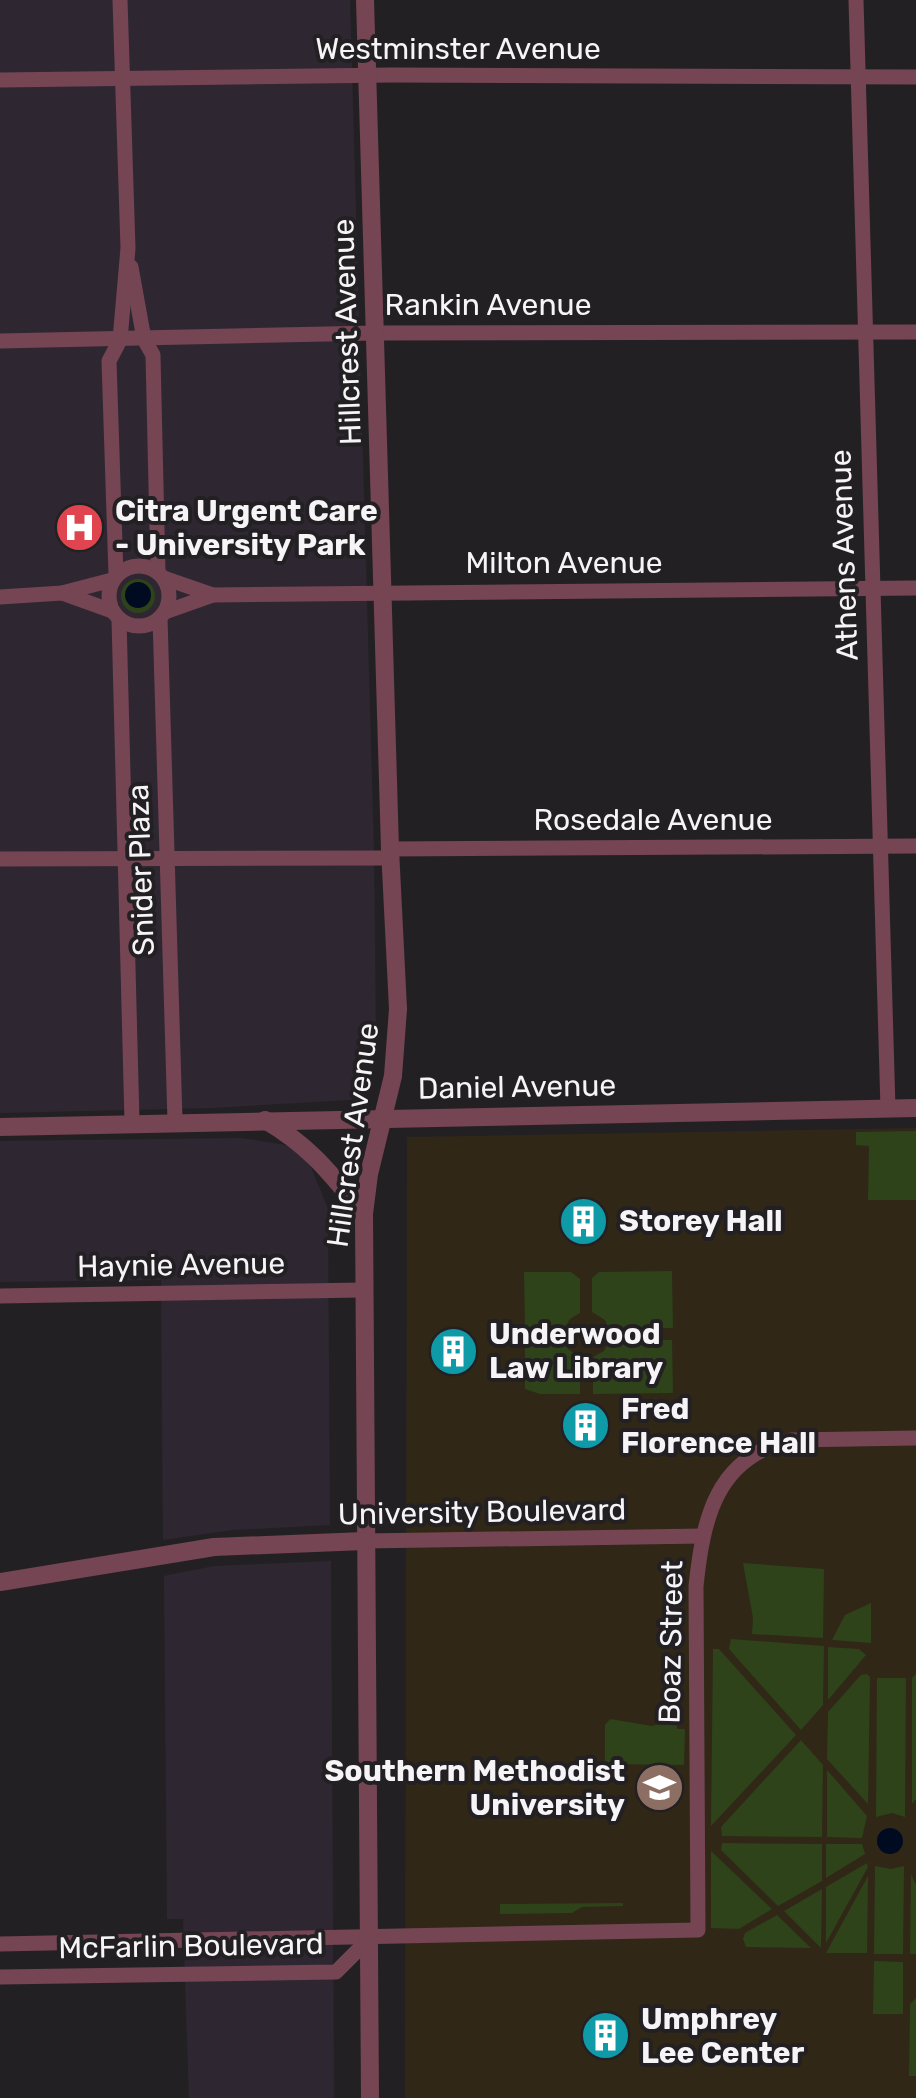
<svg xmlns="http://www.w3.org/2000/svg" width="916" height="2098" viewBox="0 0 916 2098" font-family="Rubik,sans-serif">
<rect width="100%" height="100%" fill="#232024"/>
<g fill="#2e2731">
<path d="M0 0H350L374 851 376 1042 371 1081 365 1099 213 1108 0 1113Z"/>
<path d="M241 1138 286 1145 309 1162 328 1209 330 1525 232 1530 163 1540 161 1280 0 1282V1141Z"/>
<path d="M331 1561 334 2098H189L183 1919H167L164 1576 214 1566Z"/>
</g>
<path fill="#302717" d="M916 1128V2098H405L407 1137Z"/>
<g fill="#2e431a">
<circle cx="138" cy="596" r="17"/>
<path d="M916 1131V1200H868L869 1146 856 1145V1132Z"/>
<path d="M672 1271 673 1328 609 1329 605 1320 592 1312V1278L599 1272Z"/>
<path d="M524 1272H571L580 1279V1313L570 1319 564 1329H525Z"/>
<path d="M610 1340H672L673 1393 593 1394V1357L604 1351Z"/>
<path d="M525 1341H564L568 1349 580 1357V1394H540L525 1389Z"/>
<path d="M743 1563 824 1569 823 1638 752 1634 753 1618Z"/>
<path d="M871 1603V1643L832 1640 845 1615Z"/>
<path d="M731 1639 824 1646 823 1705 801 1730 729 1649Z"/>
<path d="M828 1647 859 1649 866 1655 828 1700Z"/>
<path d="M713 1649H719L796 1735 711 1826Z"/>
<path d="M867 1674 870 1677 868 1804 827 1759 828 1712 861 1675Z"/>
<path d="M916 1674V1799L912 1804V1678Z"/>
<path d="M877 1678H906L905 1817 892 1813 876 1817Z"/>
<path d="M610 1719 652 1726 677 1719V1729H685L684 1765 605 1764V1725Z"/>
<path d="M801 1740 823 1765 822 1837 722 1836 721 1827Z"/>
<path d="M827 1770 867 1816 862 1838 827 1837Z"/>
<path d="M722 1843 822 1844V1881L778 1906 721 1850Z"/>
<path d="M826 1844H862L865 1854 826 1878Z"/>
<path d="M711 1851 772 1909 739 1929 711 1928Z"/>
<path d="M867 1863 868 1867 826 1943V1887Z"/>
<path d="M875 1866 891 1869 904 1866 903 1954H874Z"/>
<path d="M911 1874 916 1885V1954H910Z"/>
<path d="M868 1876 867 1953H826Z"/>
<path d="M822 1889 821 1948 784 1911Z"/>
<path d="M623 1903V1906L582 1907 572 1913 500 1914V1904Z"/>
<path d="M777 1915 811 1948 746 1947 743 1939 745 1933Z"/>
<path d="M874 1961 903 1962V2014H873Z"/>
<path d="M916 1998V2076H909L910 2004Z"/>
</g>
<g fill="#000b22">
<circle cx="138" cy="595" r="13"/>
<circle cx="890" cy="1841" r="13"/>
</g>
<g fill="none" stroke-linecap="round" stroke-linejoin="round">
<g stroke="#754553" stroke-width="15">
<path d="M856 0 888 1109"/>
<path d="M0 80 391 75 916 77"/>
<path d="M131 267 144 339 153 355 158 572"/>
<path d="M0 341 375 333 916 332"/>
<circle cx="139" cy="596" r="30"/>
<path d="M116 575 109 361 120 340 128 248 120 0"/>
<path d="M164 578 213 595"/>
<path d="M62 593 112 611"/>
<path d="M0 597 62 593 112 580"/>
<path d="M165 612 213 595 916 588"/>
<path d="M160 618 175 1121"/>
<path d="M119 619 132 1122"/>
<path d="M390 849 916 846"/>
<path d="M0 859 390 858"/>
<path d="M0 1296 363 1290"/>
<path d="M364 1541 703 1536"/>
<path d="M0 1944 698 1930 696 1586C703 1519 716 1457 791 1440L916 1438"/>
<path d="M0 1977 336 1972 370 1938"/>
</g>
<g stroke="#754553" stroke-width="18">
<path d="M365 0 390 849 398 1009 393 1076 369 1174 364 1214 370 2098"/>
<path d="M265 1120C311 1147 330 1173 364 1214"/>
<path d="M0 1127 916 1108"/>
<path d="M0 1582 214 1547 364 1541"/>
</g>
</g>
<defs>
<symbol id="hospital-disc" viewBox="-11 -11 22 22"><circle r="9.5" fill="#e0444e" stroke="#232024"/><path d="M-5-5h3v3.5h4V-5h3V5h-3V1.5h-4V5h-3Z" fill="#fff"/></symbol>
<symbol id="building-disc" viewBox="-11 -11 22 22"><circle r="9.5" fill="#0f9aa8" stroke="#232024"/><path d="M-4-6H4V6H1V3H-1V6H-4ZM-2.5-4.3h1.7v1.8h-1.7ZM.8-4.3h1.7v1.8H.8ZM-2.5-1h1.7V.8h-1.7ZM.8-1h1.7V.8H.8Z" fill="#fff"/></symbol>
<symbol id="university-disc" viewBox="-11 -11 22 22"><circle r="9.5" fill="#8d6e63" stroke="#232024"/><path d="M0-5L7-2L0 1L-7-2ZM-4 1L0 2.5L4 1V4Q0 6-4 4Z" fill="#fff"/></symbol>
</defs>
<g fill-rule="evenodd">
<use href="#hospital-disc" x="52" y="500" width="55" height="55"/>
<use href="#building-disc" x="556" y="1194" width="55" height="55"/>
<use href="#building-disc" x="426" y="1324" width="55" height="55"/>
<use href="#building-disc" x="558" y="1398" width="55" height="55"/>
<use href="#university-disc" x="632" y="1760" width="55" height="55"/>
<use href="#building-disc" x="578" y="2008" width="55" height="55"/>
</g>
<g text-anchor="middle" stroke-width="8" stroke-linejoin="round" paint-order="stroke">
<g font-size="30" fill="#f6f4f7" stroke="#232024">
<text x="458" y="59">Westminster Avenue</text>
<text x="488" y="315">Rankin Avenue</text>
<text transform="translate(347 332) rotate(-92)" y="10">Hillcrest Avenue</text>
<text transform="translate(844 555) rotate(-92)" y="10">Athens Avenue</text>
<text x="564" y="573">Milton Avenue</text>
<text x="653" y="830">Rosedale Avenue</text>
<text transform="translate(141 870) rotate(-92)" y="10">Snider Plaza</text>
<text transform="translate(517 1087) rotate(-1)" y="10">Daniel Avenue</text>
<text transform="translate(353 1135) rotate(-82)" y="10">Hillcrest Avenue</text>
<text transform="translate(181 1265) rotate(-1)" y="10">Haynie Avenue</text>
<text transform="translate(482 1512) rotate(-1)" y="10">University Boulevard</text>
<text transform="translate(671 1642) rotate(-89)" y="10">Boaz Street</text>
<text transform="translate(191 1946) rotate(-1)" y="10">McFarlin Boulevard</text>
</g>
<g font-size="30" font-weight="bold" fill="#f6f4f7" stroke="#232024" text-anchor="start">
<text x="115" y="521">Citra Urgent Care<tspan x="115" dy="34">- University Park</tspan></text>
<text x="619" y="1231">Storey Hall</text>
<text x="489" y="1344">Underwood<tspan x="489" dy="34">Law Library</tspan></text>
<text x="621" y="1419">Fred<tspan x="621" dy="34">Florence Hall</tspan></text>
<text x="625" y="1781" text-anchor="end">Southern Methodist<tspan x="625" dy="34">University</tspan></text>
<text x="641" y="2029">Umphrey<tspan x="641" dy="34">Lee Center</tspan></text>
</g>
</g>
</svg>
